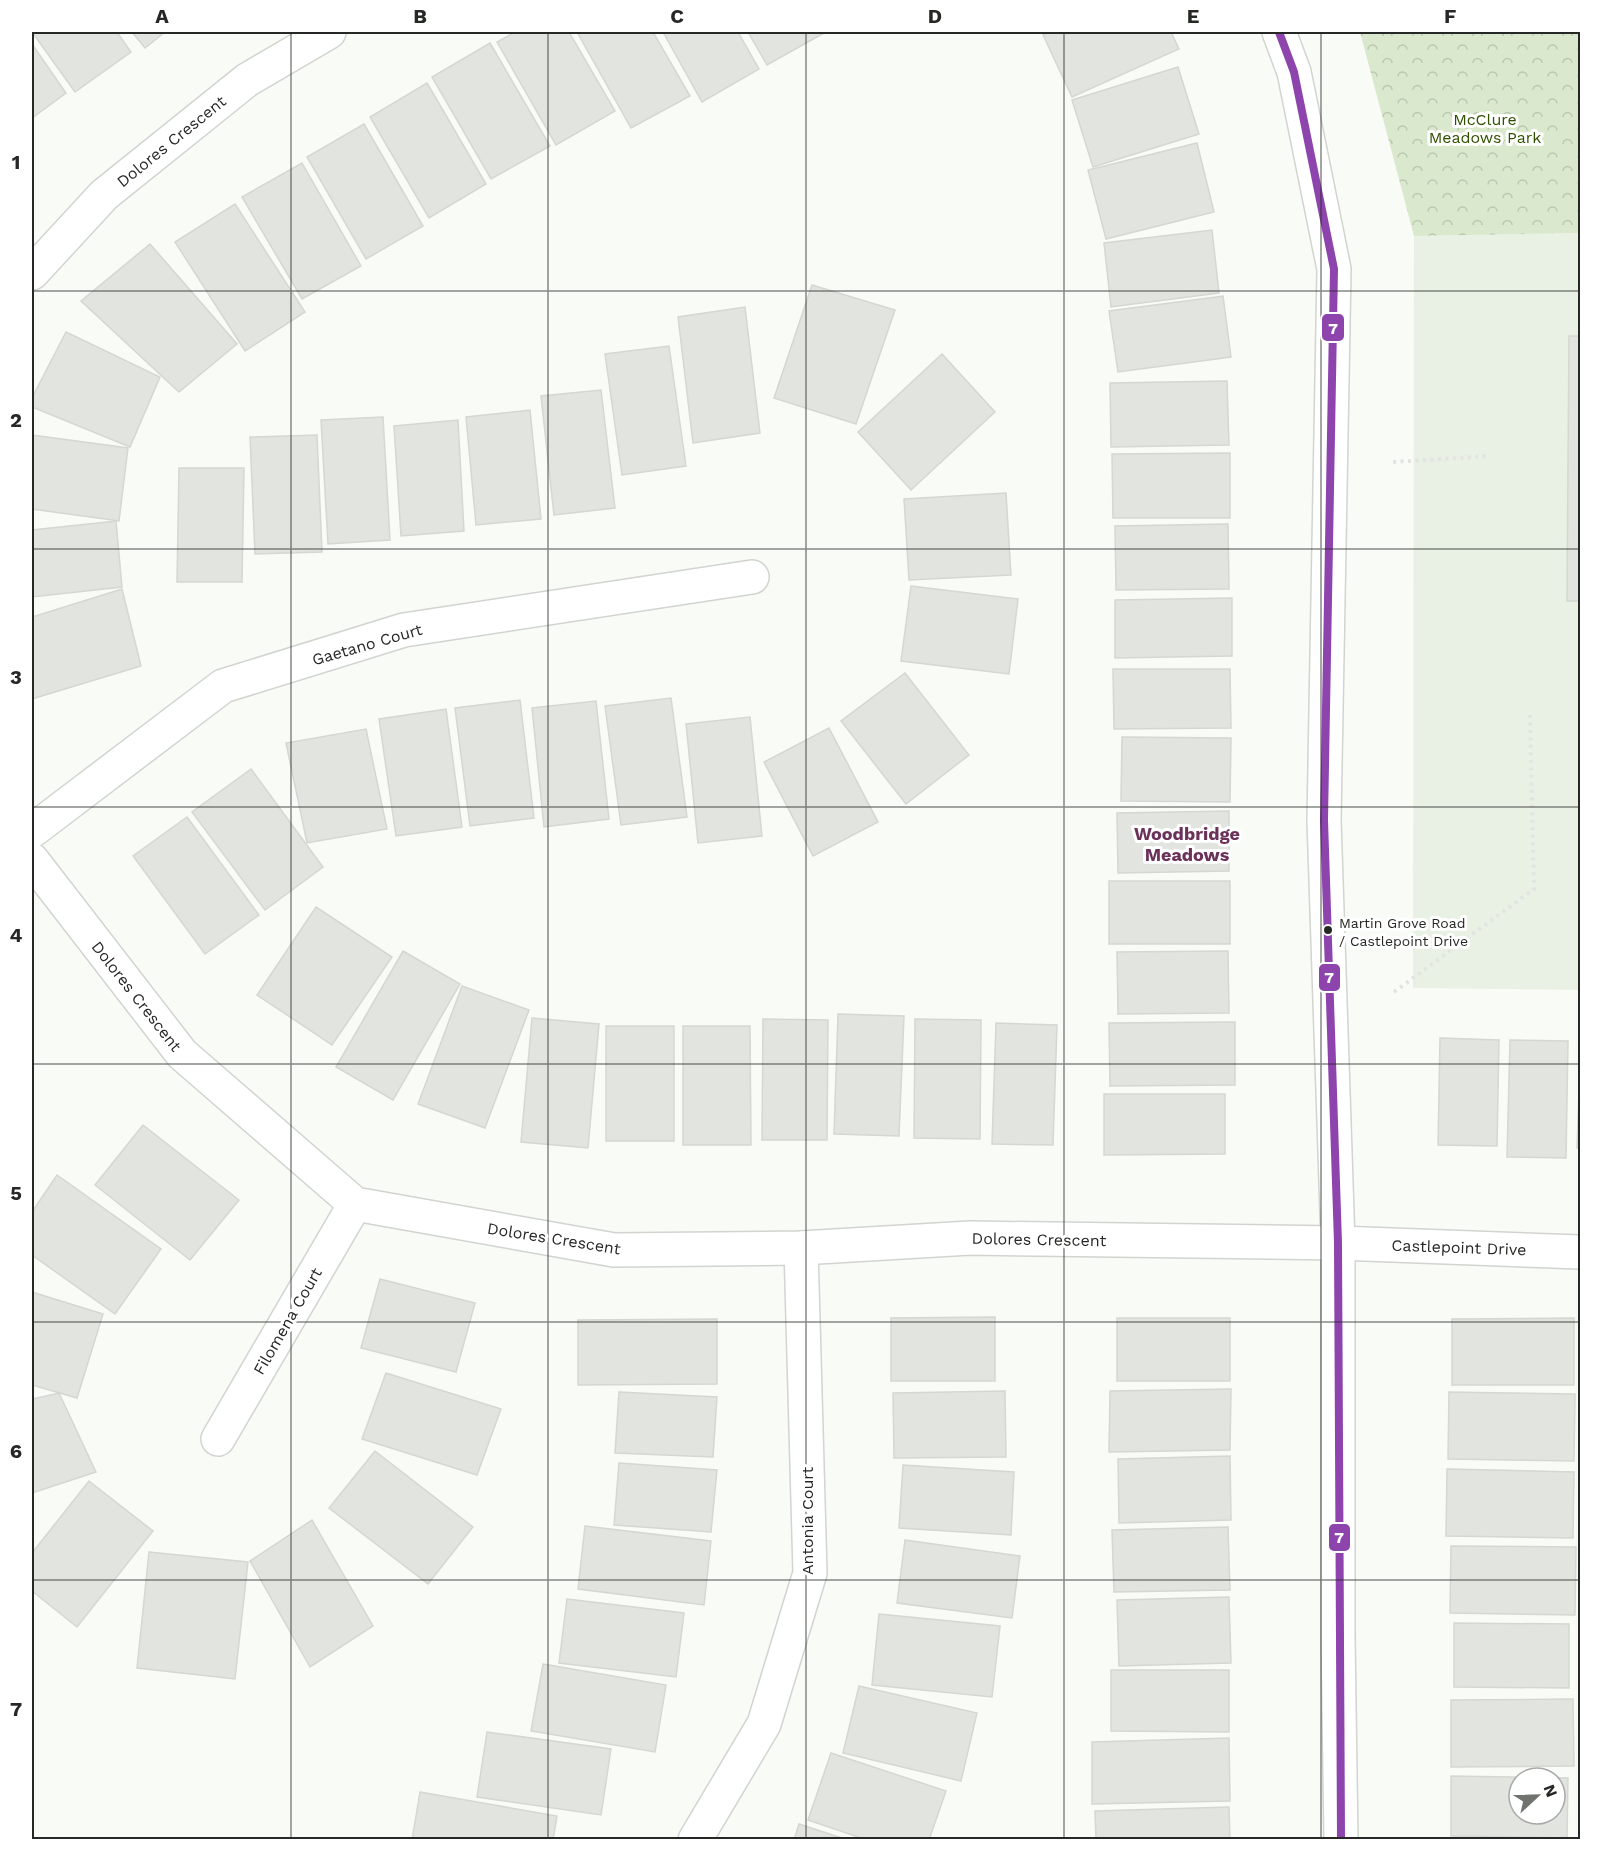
<svg xmlns="http://www.w3.org/2000/svg" width="1612" height="1871" viewBox="0 0 1612 1871" font-family="'Work Sans',sans-serif">
<defs>
<pattern id="forest-crowns" width="20" height="18" patternUnits="userSpaceOnUse" patternTransform="scale(1.5)"><rect width="20" height="18" fill="#dae9cd"/><path d="M2 6a3 3 0 1 1 6 0M12 15a3 3 0 1 1 6 0" fill="none" stroke="#bbc8b0"/></pattern>
</defs>
<rect width="100%" height="100%" fill="#f9fcf6"/>
<path fill="#e9f0e4" d="M1580 233V990L1413 988 1414 236Z"/>
<path fill="url(#forest-crowns)" d="M1360 32H1580V233L1414 236Z"/>
<g fill="#e2e4df" stroke="#d4d7d2" stroke-width="1.5" fill-rule="evenodd">
<path d="M32 32H117L131 52 75 92Z"/>
<path d="M132 32H165L145 48Z"/>
<path d="M515 32H569L615 111 556 145 497 42Z"/>
<path d="M577 32H653L690 96 631 128Z"/>
<path d="M663 32H738L759 69 702 102Z"/>
<path d="M748 32H823L824 33 767 65Z"/>
<path d="M1050 32H1171L1179 49 1072 97 1043 35Z"/>
<path d="M490 43 550 146 491 179 432 77Z"/>
<path d="M32 44 66 93 32 118Z"/>
<path d="M1178 67 1199 134 1093 167 1072 100Z"/>
<path d="M427 83 486 184 429 218 370 117Z"/>
<path d="M364 124 423 226 366 259 307 157Z"/>
<path d="M1197 143 1214 212 1106 239 1088 170Z"/>
<path d="M302 163 361 266 302 299 242 197Z"/>
<path d="M235 204 305 312 245 351 175 242Z"/>
<path d="M1212 230 1219 293 1111 307 1104 243Z"/>
<path d="M150 244 237 344 179 392 81 301Z"/>
<path d="M812 285 895 310 856 424 774 398Z"/>
<path d="M1223 296 1231 357 1118 372 1109 311Z"/>
<path d="M745 307 760 433 693 443 678 317Z"/>
<path d="M66 332 160 377 130 447 32 407V398Z"/>
<path d="M1569 336H1580V601H1567Z"/>
<path d="M669 346 686 466 622 475 605 354Z"/>
<path d="M942 354 995 412 911 490 858 432Z"/>
<path d="M1227 381 1229 445 1111 447 1110 383Z"/>
<path d="M601 390 615 508 554 515 541 396Z"/>
<path d="M530 410 541 519 476 525 466 417Z"/>
<path d="M383 417 390 540 328 544 321 420Z"/>
<path d="M458 420 464 531 401 536 394 426Z"/>
<path d="M32 435 128 448 119 521 32 509Z"/>
<path d="M317 435 322 552 255 554 250 437Z"/>
<path d="M1230 453V518H1113L1112 454Z"/>
<path d="M179 468H244L242 582H177Z"/>
<path d="M1006 493 1011 575 909 580 904 499Z"/>
<path d="M116 521 122 587 32 597V530Z"/>
<path d="M1228 524 1229 589 1116 590 1115 526Z"/>
<path d="M911 586 1018 599 1009 674 901 661Z"/>
<path d="M122 589 141 666 32 699V617Z"/>
<path d="M1232 598V656L1115 658V600Z"/>
<path d="M1113 669H1230L1231 728 1114 729Z"/>
<path d="M905 673 969 755 906 804 841 721Z"/>
<path d="M671 698 687 817 621 825 605 706Z"/>
<path d="M520 700 534 818 470 826 455 708Z"/>
<path d="M596 701 609 819 544 827 532 708Z"/>
<path d="M446 709 462 827 396 836 379 719Z"/>
<path d="M750 717 762 836 698 843 686 724Z"/>
<path d="M829 728 878 822 813 856 764 762Z"/>
<path d="M366 729 387 829 307 843 286 743Z"/>
<path d="M1122 737 1231 738 1230 802 1121 801Z"/>
<path d="M251 769 323 867 265 910 192 812Z"/>
<path d="M1229 811V871L1118 873 1117 813Z"/>
<path d="M187 817 259 915 205 954 133 856Z"/>
<rect x="1109" y="881" width="121" height="63"/>
<path d="M316 907 392 957 332 1045 257 995Z"/>
<path d="M403 951 460 984 393 1100 336 1067Z"/>
<path d="M1228 951 1229 1013 1118 1014 1117 952Z"/>
<path d="M462 986 529 1010 485 1128 418 1104Z"/>
<path d="M838 1014 904 1016 899 1136 834 1134Z"/>
<path d="M532 1018 599 1024 588 1148 521 1142Z"/>
<path d="M763 1019 828 1020 827 1140H762Z"/>
<path d="M915 1019 981 1020 980 1139 914 1138Z"/>
<path d="M1235 1022V1085L1110 1086 1109 1023Z"/>
<path d="M996 1023 1057 1025 1053 1145 992 1144Z"/>
<rect x="606" y="1026" width="68" height="115"/>
<path d="M683 1026H750L751 1145H683Z"/>
<path d="M1440 1038 1499 1040 1497 1146 1438 1145Z"/>
<path d="M1510 1040 1568 1041 1566 1158 1507 1157Z"/>
<path d="M1580 1062V1148H1577Z"/>
<path d="M1104 1094H1225V1154L1104 1155Z"/>
<path d="M143 1125 239 1200 190 1260 95 1185Z"/>
<path d="M57 1175 161 1249 115 1314 32 1255V1212Z"/>
<path d="M380 1279 475 1303 456 1372 361 1348Z"/>
<path d="M32 1292 103 1314 77 1398 32 1385Z"/>
<path d="M995 1317V1381H891V1318Z"/>
<rect x="1117" y="1318" width="113" height="63"/>
<path d="M1574 1318V1385H1452V1319Z"/>
<path d="M717 1319V1384L578 1385V1320Z"/>
<path d="M386 1373 501 1409 477 1475 362 1439Z"/>
<path d="M1231 1389 1230 1450 1109 1452 1110 1391Z"/>
<path d="M1005 1391 1006 1457 894 1458 893 1393Z"/>
<path d="M619 1392 717 1397 713 1457 615 1453Z"/>
<path d="M1449 1392 1575 1394 1574 1461 1448 1459Z"/>
<path d="M59 1393 96 1472 32 1493V1399Z"/>
<path d="M375 1451 473 1527 428 1584 329 1508Z"/>
<path d="M1230 1456 1231 1520 1119 1523 1118 1459Z"/>
<path d="M619 1463 717 1470 711 1532 614 1525Z"/>
<path d="M903 1465 1014 1472 1011 1535 899 1528Z"/>
<path d="M1447 1469 1574 1472 1573 1538 1446 1536Z"/>
<path d="M89 1481 153 1531 77 1627 32 1591V1553Z"/>
<path d="M312 1520 373 1626 310 1667 250 1561Z"/>
<path d="M585 1526 711 1541 704 1605 578 1589Z"/>
<path d="M1228 1527 1230 1590 1114 1592 1112 1530Z"/>
<path d="M905 1540 1020 1556 1012 1618 897 1603Z"/>
<path d="M1451 1546 1576 1547 1575 1615 1450 1613Z"/>
<path d="M149 1552 248 1562 235 1679 137 1668Z"/>
<path d="M1229 1597 1231 1663 1119 1666 1117 1600Z"/>
<path d="M567 1599 684 1613 676 1677 559 1663Z"/>
<path d="M879 1614 1000 1626 992 1697 872 1685Z"/>
<path d="M1454 1623 1569 1624V1688L1454 1687Z"/>
<path d="M543 1664 666 1685 655 1752 531 1731Z"/>
<path d="M1111 1670H1229V1732L1111 1731Z"/>
<path d="M859 1686 977 1713 961 1781 843 1753Z"/>
<path d="M1573 1699 1574 1766 1451 1767V1700Z"/>
<path d="M487 1732 611 1749 601 1815 477 1797Z"/>
<path d="M1229 1738 1230 1801 1092 1804V1742Z"/>
<path d="M831 1753 946 1791 929 1840H867L808 1820Z"/>
<path d="M1451 1776 1568 1778 1567 1838 1451 1836ZM1519 1778H1555V1814H1519Z"/>
<path d="M420 1792 557 1816 553 1840H412Z"/>
<path d="M1229 1807 1230 1840H1096L1095 1811Z"/>
<path d="M799 1824 848 1840H794Z"/>
</g>
<g fill="none" stroke-linecap="round" stroke-linejoin="round">
<defs>
<g id="minor">
<path d="M1279 32 1294 72 1334 269 1324 820 1338 1243V1636L1341 1840"/>
<path d="M32 273 104 195 247 80 329 32"/>
<path d="M32 831 223 686 404 630 752 577"/>
<path d="M32 860 182 1054 355 1204 614 1250 801 1248 970 1238 1338 1243 1580 1252"/>
<path d="M218 1439 355 1204"/>
<path d="M695 1840 764 1724 810 1573 801 1248"/>
</g>
</defs>
<use href="#minor" stroke="#d2d4d0" stroke-width="36"/>
<g stroke="#e3e4e2" stroke-width="4" stroke-dasharray="3 4.5" stroke-linecap="butt">
<path d="M1393 462 1490 456"/>
<path d="M1394 992 1534 889 1530 715"/>
</g>
<use href="#minor" stroke="#fefffe" stroke-width="33"/>
<defs>
<path id="bus-1" d="M1279 32 1294 72 1334 269 1324 820 1338 1243 1341 1840"/>
</defs>
<use href="#bus-1" stroke="#fff" stroke-width="12"/>
<use href="#bus-1" stroke="#8e44ad" stroke-width="8"/>
</g>
<path fill="none" stroke="#262825" stroke-width="1.5" stroke-opacity="0.55" d="M291 32V1840M548 32V1840M806 32V1840M1064 32V1840M1321 32V1840M32 291H1580M32 549H1580M32 807H1580M32 1064H1580M32 1322H1580M32 1580H1580"/>
<circle fill="#262825" stroke="#fff" stroke-width="2" cx="1328" cy="930" r="5"/>
<g text-anchor="middle" stroke-width="6" stroke-linejoin="round" paint-order="stroke">
<g font-size="14" fill="#262825" stroke="#fff" text-anchor="start">
<text x="1339" y="928">Martin Grove Road<tspan x="1339" dy="18">/ Castlepoint Drive</tspan></text>
</g>
<g font-size="16" fill="#305000" stroke="#fff">
<text x="1485" y="125">McClure<tspan x="1485" dy="18">Meadows Park</tspan></text>
</g>
<g font-size="16" fill="#262825" stroke="#fff">
<text transform="translate(171 141) rotate(-39)" y="6">Dolores Crescent</text>
<text transform="translate(367 644) rotate(-16)" y="6">Gaetano Court</text>
<text transform="translate(137 996) rotate(52)" y="6">Dolores Crescent</text>
<text transform="translate(554 1238) rotate(9)" y="6">Dolores Crescent</text>
<text transform="translate(1039 1239) rotate(1)" y="6">Dolores Crescent</text>
<text transform="translate(1459 1247) rotate(2)" y="6">Castlepoint Drive</text>
<text transform="translate(287 1321) rotate(-60)" y="6">Filomena Court</text>
<text transform="translate(807 1521) rotate(-90)" y="6">Antonia Court</text>
</g>
<g font-size="18" font-weight="bold" fill="#6c3159" stroke="#fff">
<text x="1187" y="840">Woodbridge<tspan x="1187" dy="21">Meadows</tspan></text>
</g>
</g>
<g stroke="#fff" stroke-width="2">
<rect x="1321" y="313" width="24" height="29" rx="6" fill="#8e44ad"/>
<rect x="1318" y="963" width="23" height="29" rx="6" fill="#8e44ad"/>
<rect x="1328" y="1523" width="23" height="29" rx="6" fill="#8e44ad"/>
</g>
<g font-size="16" text-anchor="middle" font-weight="bold" fill="#fff">
<text x="1333" y="334">7</text>
<text x="1329" y="983">7</text>
<text x="1339" y="1543">7</text>
</g>
<rect width="1612" height="1871" fill="none" stroke="#ffffff" stroke-width="66"/>
<g transform="translate(1537 1796) rotate(68)"><circle r="28" fill="#ffffff" stroke="#a8a9a8" stroke-width="1.5"/>
<path d="M0-4.5L10 22L0 15L-10 22Z" fill="#70726e"/>
<text y="-9" font-size="16" font-weight="bold" text-anchor="middle" fill="#262825">N</text>
</g>
<rect x="33" y="33" width="1546" height="1805" fill="none" stroke="#262825" stroke-width="2"/>
<g font-size="20" text-anchor="middle" font-weight="bold" fill="#262825">
<text x="162" y="23">A</text>
<text x="420" y="23">B</text>
<text x="677" y="23">C</text>
<text x="935" y="23">D</text>
<text x="1193" y="23">E</text>
<text x="1450" y="23">F</text>
<text x="16" y="169">1</text>
<text x="16" y="427">2</text>
<text x="16" y="684">3</text>
<text x="16" y="942">4</text>
<text x="16" y="1200">5</text>
<text x="16" y="1458">6</text>
<text x="16" y="1716">7</text>
</g>
</svg>
